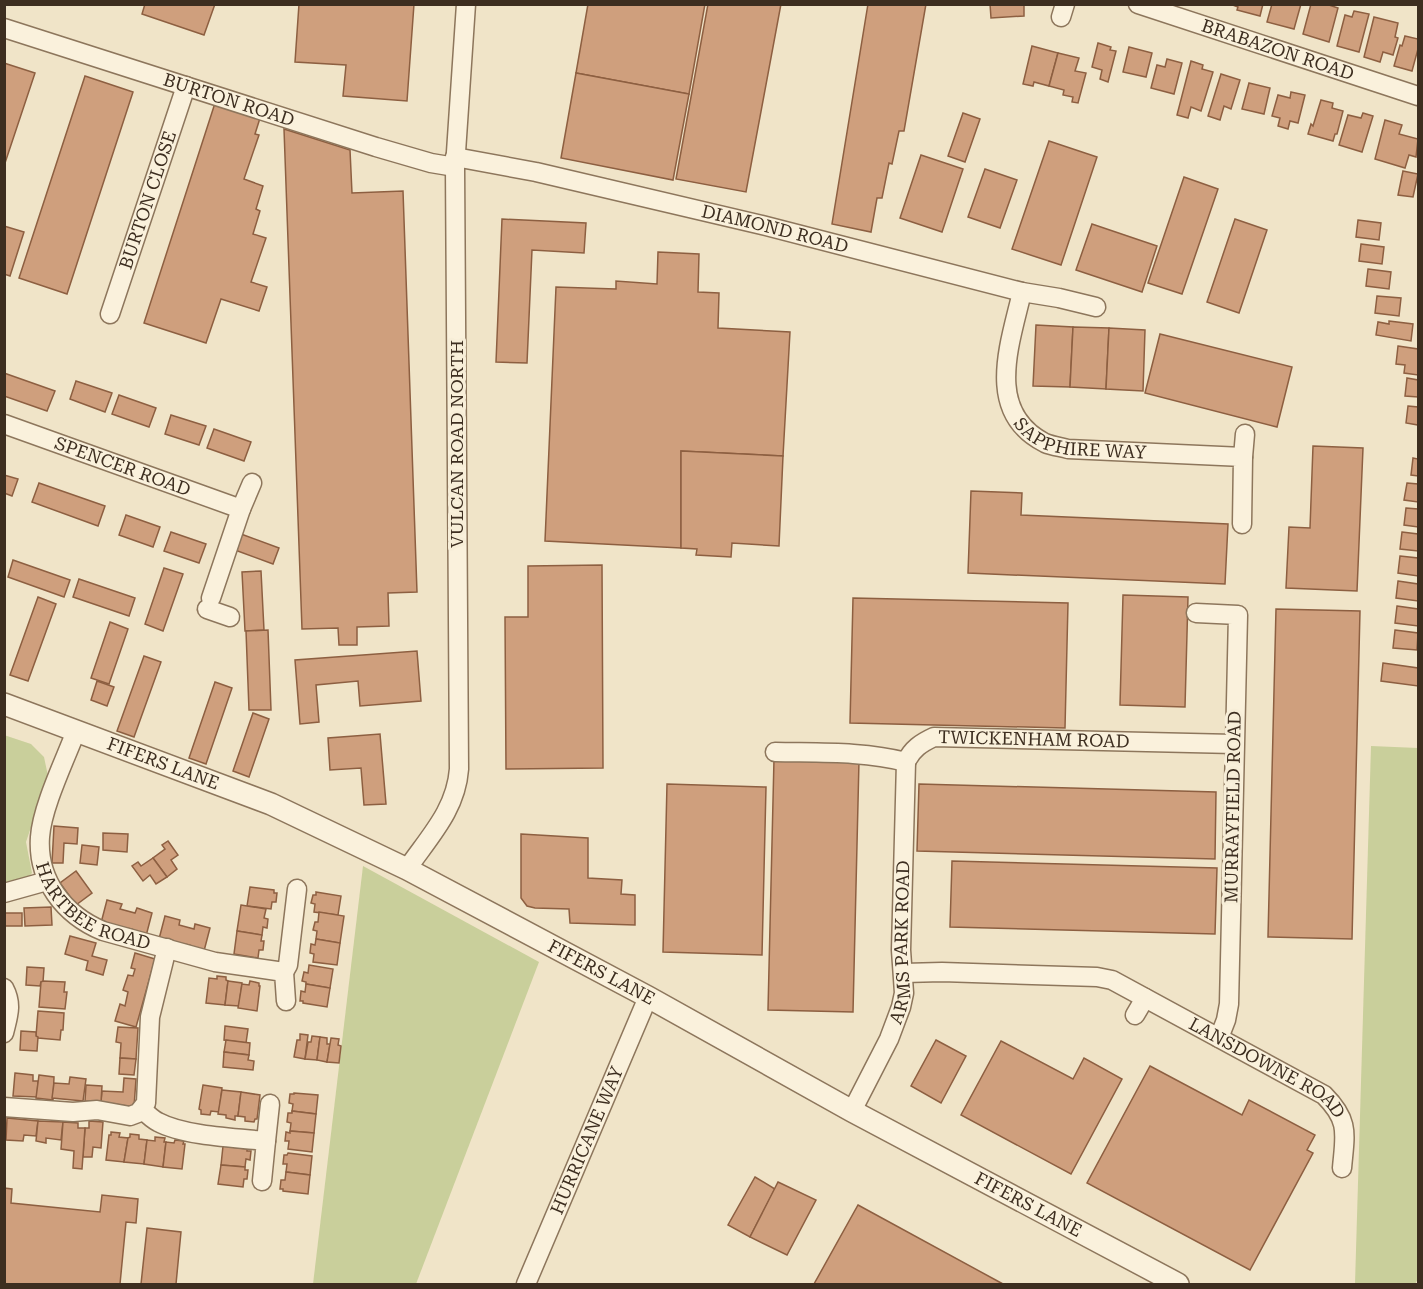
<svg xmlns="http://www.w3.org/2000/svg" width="1423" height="1289" viewBox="0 0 1423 1289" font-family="'Roboto Serif',serif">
<rect width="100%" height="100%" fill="#f0e4c8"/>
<g fill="#c9cf9b">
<path d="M4 735 31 744 44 757 48 776 26 842 32 873 24 882 4 887Z"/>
<path d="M1371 746 1418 748V1279L1415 1284H1355Z"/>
<path d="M363 866 539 962 416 1284H313Z"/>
</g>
<g fill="#cf9f7d" stroke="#8d5f41" stroke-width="1.5">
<path d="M145 4H215L204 35 142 14Z"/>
<path d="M299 4H414L407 101 343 96 346 65 295 62Z"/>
<path d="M588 4H705L689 94 576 73Z"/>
<path d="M708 4H781L746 192 676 179Z"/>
<path d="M868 4H926L904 131H899L892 164 889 163 882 198H877L871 232 832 224Z"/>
<path d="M990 4H1024V16L991 18Z"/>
<path d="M1230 4H1263L1260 16 1237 10 1238 7Z"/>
<path d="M1272 4H1301L1294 29 1267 22Z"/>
<path d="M1311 4H1326L1338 8 1329 42 1303 34Z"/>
<path d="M1354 11 1369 14 1359 52 1337 46 1345 15 1352 17Z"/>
<path d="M1374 17 1398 23 1395 37 1398 38 1393 55 1383 52 1380 62 1364 57Z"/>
<path d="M1405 36 1418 39V49L1412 71 1394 66 1400 45 1402 46Z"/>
<path d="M1098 43 1111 47 1110 50 1116 51 1108 82 1100 79 1102 70 1092 67Z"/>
<path d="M1032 46 1058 53 1049 86 1034 82 1033 86 1023 84Z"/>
<path d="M1129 47 1152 53 1146 77 1123 72Z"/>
<path d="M1058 53 1079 58 1075 71 1086 73 1078 103 1072 102 1073 97 1063 95 1064 90 1049 86Z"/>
<path d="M1167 59 1182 63 1174 94 1151 88 1157 65 1165 67Z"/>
<path d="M1191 61 1203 65 1202 69 1213 72 1201 111 1191 107 1188 118 1177 115Z"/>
<path d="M4 63 35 73 4 166Z"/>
<path d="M576 73 689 94 673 180 561 158Z"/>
<path d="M1221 74 1240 80 1231 109 1224 106 1220 120 1208 116Z"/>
<path d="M85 76 133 92 67 294 19 278Z"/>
<path d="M1249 83 1270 88 1264 114 1242 109Z"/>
<path d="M1291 92 1305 95 1298 123 1290 121 1288 129 1278 126 1280 118 1272 116 1278 95 1290 98Z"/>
<path d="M216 100 261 115 255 134 259 135 244 179 263 186 256 209 260 211 253 234 266 238 251 282 267 287 259 311 221 299 206 343 144 323Z"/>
<path d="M1321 100 1333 103 1332 108 1343 111 1337 134H1335L1333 141 1308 134 1311 124 1313 126Z"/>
<path d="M963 113 980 119 965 162 948 156Z"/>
<path d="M1363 113 1373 116 1362 152 1339 145 1348 115 1361 118Z"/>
<path d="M1385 120 1402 125 1399 134 1418 139 1416 157 1409 155 1405 168 1375 159Z"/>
<path d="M284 129 350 150 352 193 403 191 417 592 388 593 389 626 357 627V645H339L338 628 302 629Z"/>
<path d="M1049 141 1097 157 1061 265 1012 249Z"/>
<path d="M921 155 963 169 942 232 900 218Z"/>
<path d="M985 169 1017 180 1000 228 968 217Z"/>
<path d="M1403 171 1418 174 1413 197 1398 195Z"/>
<path d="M1184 177 1218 189 1182 294 1148 283Z"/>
<path d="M502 219 586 223 584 253 532 250 527 363 496 362Z"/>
<path d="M1235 219 1267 230 1239 313 1207 302Z"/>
<path d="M1358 220 1381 223 1379 240 1356 237Z"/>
<path d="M1092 224 1157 246 1142 292 1076 270Z"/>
<path d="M4 226 24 232 10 276 4 274Z"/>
<path d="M1361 244 1384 247 1382 264 1359 261Z"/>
<path d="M658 252 699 254 698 292 719 293 718 328 790 332 783 456 681 451V548L545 541 556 287 616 289V281L657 284Z"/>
<path d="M1368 269 1391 272 1389 289 1366 286Z"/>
<path d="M1377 296 1401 298 1399 316 1375 313Z"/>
<path d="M1389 321 1413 324 1411 341 1376 335 1378 322 1389 324Z"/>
<path d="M1036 325 1073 327 1070 387 1033 386Z"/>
<path d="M1073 327 1109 328 1106 389 1070 387Z"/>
<path d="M1109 328 1145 330 1143 391 1106 389Z"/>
<path d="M1160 334 1292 367 1277 427 1145 393Z"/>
<path d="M1398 346 1418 349V375L1404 373 1405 365 1396 364Z"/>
<path d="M4 373 55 391 47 411 4 396Z"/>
<path d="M1407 378 1418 380V397L1405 396Z"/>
<path d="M76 381 112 393 105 412 70 399Z"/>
<path d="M119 395 156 408 149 427 112 414Z"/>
<path d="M1408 406 1418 407V425L1406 423Z"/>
<path d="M171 415 206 426 199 445 165 434Z"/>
<path d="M214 429 251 442 244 461 207 448Z"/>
<path d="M1313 446 1363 448 1357 591 1286 588 1289 527 1310 528Z"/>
<path d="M681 451 783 456 779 546 732 543 731 557 696 555 697 549 681 548Z"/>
<path d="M1413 458 1418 459V476L1411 475Z"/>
<path d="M4 475 18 479 12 496 4 493Z"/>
<path d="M39 483 105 506 98 526 32 502Z"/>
<path d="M1407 483 1418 484V502L1404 500Z"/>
<path d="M971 491 1022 493 1021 515 1228 524 1225 584 968 573Z"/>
<path d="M1406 508 1418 509V527L1404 525Z"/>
<path d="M126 515 160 527 153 547 119 535Z"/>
<path d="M171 532 206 544 199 563 164 551Z"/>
<path d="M1402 532 1418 534V551L1400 549Z"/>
<path d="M241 534 279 548 273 564 235 550Z"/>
<path d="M1400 556 1418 558V576L1398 573Z"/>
<path d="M13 560 70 580 64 597 8 577Z"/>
<path d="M602 565 603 768 506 769 505 617H528V566Z"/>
<path d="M164 568 183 574 163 631 145 624Z"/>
<path d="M261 571 264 630 245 631 242 572Z"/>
<path d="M79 579 135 598 129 616 73 597Z"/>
<path d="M1398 581 1418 584V601L1396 598Z"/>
<path d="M1123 595 1188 597 1185 707 1120 705Z"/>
<path d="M38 597 56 604 28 681 10 675Z"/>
<path d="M853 598 1068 603 1065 728 850 723Z"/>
<path d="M1397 606 1418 609V626L1395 623Z"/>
<path d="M1276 609 1360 611 1352 939 1268 937Z"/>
<path d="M110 622 128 629 109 684 91 678Z"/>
<path d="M268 630 271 710H249L246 631Z"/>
<path d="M1395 630 1418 633 1417 650 1393 648Z"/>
<path d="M417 651 421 701 360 706 358 681 316 685 319 722 300 724 295 660Z"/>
<path d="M144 656 161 662 134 737 117 731Z"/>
<path d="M1383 663 1418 668V686L1381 681Z"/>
<path d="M97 681 114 687 107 706 91 700Z"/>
<path d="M215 682 232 688 206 764 189 758Z"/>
<path d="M253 713 269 719 249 777 233 771Z"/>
<path d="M380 734 386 804 364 805 361 768 330 770 328 738Z"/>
<path d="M774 759 859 761 853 1012 768 1010Z"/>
<path d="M667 784 766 787 762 955 663 952Z"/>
<path d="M919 784 1216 792 1215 859 917 851Z"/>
<path d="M54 826 78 828 77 844 64 843 63 863H52Z"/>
<path d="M103 833 128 834 127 852 103 850Z"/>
<path d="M521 834 588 838V878L622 880 621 894 635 895V925L570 923 569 909 535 908 527 906 521 898Z"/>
<path d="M168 841 178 855 171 860 177 869 167 877 153 858 165 849 162 845Z"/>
<path d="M82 845 99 847 97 865 80 863Z"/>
<path d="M153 858 167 877 156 884 150 875 143 881 132 866 138 862 141 866Z"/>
<path d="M952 861 1217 868 1215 934 950 927Z"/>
<path d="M76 871 92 893 76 905 60 883Z"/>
<path d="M250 887 274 890V893H277L276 902H272L271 909 247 906Z"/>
<path d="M316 892 341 896 338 915 314 912 315 904 311 903 313 895H316Z"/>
<path d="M107 900 122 904 120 909 135 913 137 908 152 913 146 936 131 932 132 929 101 923Z"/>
<path d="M241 905 266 909 264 918 268 919 267 928 263 927 262 935 237 931Z"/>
<path d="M51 907 52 925 25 926 24 908Z"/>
<path d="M319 912 344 916 340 943 316 939 317 931 313 930 315 922H318Z"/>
<rect x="4" y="913" width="18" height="13"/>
<path d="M165 916 180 920 179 925 194 929 195 924 210 928 204 951 190 947V945L159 939Z"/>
<path d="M237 931 262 935 261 941H264L263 950H259L258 958 234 954Z"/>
<path d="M70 936 96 943 92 956 107 960 103 975 86 970 88 961 65 954Z"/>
<path d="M316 939 340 943 337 965 313 962 314 954 310 953 311 944 315 945Z"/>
<path d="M135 953 155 959 136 1027 115 1021 120 1004 125 1006 128 992 123 990 128 975 133 976 135 969 131 968Z"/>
<path d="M309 965 333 969 330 988 306 984V982L302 981 304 972 308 973Z"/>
<path d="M27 967 44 968 43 982H41L40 986 26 985Z"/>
<path d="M217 976 226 977V980L228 981 225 1005 206 1003 209 978 217 979Z"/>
<path d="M43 981 65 982 64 992H67L65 1009 39 1007 41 982Z"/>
<path d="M228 981 242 983 239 1006 225 1005Z"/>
<path d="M250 981 259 983V986H260L257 1011 238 1008 242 984 249 985Z"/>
<path d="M306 984 330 988 327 1007 303 1003V1001H300L301 991 305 992Z"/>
<path d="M38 1011 64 1013 63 1030H61L60 1040 38 1038 36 1036Z"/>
<path d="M225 1026 248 1029 246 1043 224 1040Z"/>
<path d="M118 1027 138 1028 136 1059 120 1058 121 1043 116 1042Z"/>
<path d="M21 1031 36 1032V1036L38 1037 37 1051 20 1050Z"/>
<path d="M300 1034 308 1035 305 1059 294 1057 297 1040H300Z"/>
<path d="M312 1036 320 1037 317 1060 305 1059 308 1042H311Z"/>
<path d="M320 1037 327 1038V1044H330L327 1062 317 1060Z"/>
<path d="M331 1038 339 1039 338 1045 341 1046 339 1063 327 1062Z"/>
<path d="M226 1040 250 1043 249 1055 224 1052Z"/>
<path d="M936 1040 966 1056 941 1103 911 1086Z"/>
<path d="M1001 1041 1073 1079 1084 1058 1122 1079 1071 1174 961 1115Z"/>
<path d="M224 1052 249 1055 248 1060 254 1061 253 1070 223 1067Z"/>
<path d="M120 1058 136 1059 134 1075 119 1074Z"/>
<path d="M1150 1066 1242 1115 1249 1100 1315 1135 1307 1150 1313 1153 1250 1270 1087 1183Z"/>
<path d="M15 1073 33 1075V1081H38L37 1097 13 1096Z"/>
<path d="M39 1075 54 1077 53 1100 36 1098Z"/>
<path d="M70 1077 86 1079 83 1101 52 1098 54 1083 69 1084Z"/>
<path d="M124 1078 136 1079 134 1107 101 1102 102 1091 123 1092Z"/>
<path d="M86 1085 102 1086 101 1102 85 1101Z"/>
<path d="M203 1085 222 1088 219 1112 211 1111 210 1115 201 1114V1110L199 1109Z"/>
<path d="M222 1090 241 1092 238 1116H235V1120L226 1118V1115L218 1114Z"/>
<path d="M241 1092 260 1095 257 1119H255L254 1122 245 1121V1117L238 1116Z"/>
<path d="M294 1093 318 1095 316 1114 292 1111 293 1104 289 1103 290 1094H294Z"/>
<path d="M292 1111 316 1114 314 1133 290 1131 291 1123 287 1122 288 1113H292Z"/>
<path d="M7 1118 38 1121 36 1136 24 1135 23 1141 6 1140Z"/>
<path d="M38 1121 63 1122 61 1140 46 1138V1143L36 1141Z"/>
<path d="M89 1121 103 1122 101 1148 93 1147 92 1157H83L85 1128H89Z"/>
<path d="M63 1122 78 1123V1128H85L82 1169 73 1168 74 1151 61 1149Z"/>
<path d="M290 1131 314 1133 312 1152 288 1149 289 1141H285L286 1132 290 1133Z"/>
<path d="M111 1132 120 1133 119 1137 128 1138 124 1162 106 1160 109 1135H111Z"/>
<path d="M130 1134 139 1135V1139L147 1140 144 1164 124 1162 128 1138 130 1137Z"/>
<path d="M155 1137 165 1138 164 1142H166L163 1167 144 1164 147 1140 155 1141Z"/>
<path d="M175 1140 184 1141 183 1144H185L182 1169 163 1167 166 1142 174 1143Z"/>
<path d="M223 1146 247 1149V1151H251L250 1160 246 1159 245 1167 221 1165Z"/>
<path d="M288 1153 312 1156 310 1175 286 1172 287 1164H283L284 1155H287Z"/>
<path d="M221 1165 245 1167V1170H248L247 1179H244L243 1187 218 1184Z"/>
<path d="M286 1172 310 1175 308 1194 283 1191V1189H280L281 1180H285Z"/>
<path d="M755 1177 775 1189 750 1237 728 1225Z"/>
<path d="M778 1182 816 1200 787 1255 750 1237Z"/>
<path d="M4 1188 12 1189 11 1203 100 1212 102 1195 138 1199 136 1223 126 1222 120 1284H4Z"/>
<path d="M858 1205 1003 1284H814Z"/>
<path d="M147 1228 181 1232 176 1284H141Z"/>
</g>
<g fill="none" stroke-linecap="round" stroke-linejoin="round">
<defs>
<g id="minor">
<path id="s1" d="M1138 4 1418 96"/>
<path d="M1061 17 1065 4"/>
<path id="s2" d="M4 28 376 147 431 163 455 167"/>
<path id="s3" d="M455 157 536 172 762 225 1022 292 1059 298 1096 307"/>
<path id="s4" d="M1022 292C1010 344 984 412 1045 443 1052 446 1061 447 1068 449L1243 457 1242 524"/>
<path id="s5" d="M110 314 186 86"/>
<path id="s6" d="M4 424 241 509 252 483"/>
<path d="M1243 457 1245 434"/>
<path d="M211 598 241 509"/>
<path d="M207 609 230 617"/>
<path d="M1196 613 1238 615 1229 1004 1226 1020 1219 1038"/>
<path id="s7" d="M76 731C65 760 42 807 40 837 37 880 64 915 103 931L215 962 284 972 286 1001"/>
<path id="s8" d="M775 752C818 753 864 751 906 762 912 749 921 743 934 737L1234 744"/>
<path d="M407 869C429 837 456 810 459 769L455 167 466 4"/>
<path d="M4 893 47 881"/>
<path d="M284 972 288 965 297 889"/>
<path id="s9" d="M904 973 942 972 1097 977 1112 980 1324 1095C1350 1121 1345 1134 1342 1168"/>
<path d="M4 988C13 1005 8 1016 4 1033"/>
<path d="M1135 1015 1145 998"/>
<path d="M4 1107 73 1112 97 1110 130 1116 138 1113 146 1103 150 1017 167 948"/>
<path d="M143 1110C147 1114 152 1119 158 1122 184 1136 236 1138 266 1141L262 1181"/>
<path id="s10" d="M852 1111 889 1039 901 1007 904 993 901 950 906 762"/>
<path d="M266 1141 270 1104"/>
<path id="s11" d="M526 1284 648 997"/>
</g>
<g id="tertiary">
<path id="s12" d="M4 704 271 804 407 869 648 997 852 1111 1178 1284"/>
</g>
</defs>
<use href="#minor" stroke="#8d765c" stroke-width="21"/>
<use href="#tertiary" stroke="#8d765c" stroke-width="24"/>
<use href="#minor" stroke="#faf1dc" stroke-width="18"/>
<use href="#tertiary" stroke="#faf1dc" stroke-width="21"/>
</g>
<g text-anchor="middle" stroke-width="6" stroke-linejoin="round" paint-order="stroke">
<g font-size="18" fill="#3d2e20" stroke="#f7eed8">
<text dy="6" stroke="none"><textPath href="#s1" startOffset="147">BRABAZON ROAD</textPath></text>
<text dy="6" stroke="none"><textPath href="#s2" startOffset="236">BURTON ROAD</textPath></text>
<text dy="6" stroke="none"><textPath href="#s5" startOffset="120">BURTON CLOSE</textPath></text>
<text dy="6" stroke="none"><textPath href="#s3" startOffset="328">DIAMOND ROAD</textPath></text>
<text dy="6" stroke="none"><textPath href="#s4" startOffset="201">SAPPHIRE WAY</textPath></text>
<text transform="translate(457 444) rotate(-90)" y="6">VULCAN ROAD NORTH</text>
<text dy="6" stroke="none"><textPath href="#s6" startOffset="126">SPENCER ROAD</textPath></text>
<text dy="6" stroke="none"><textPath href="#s8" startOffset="270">TWICKENHAM ROAD</textPath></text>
<text dy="6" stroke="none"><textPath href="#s12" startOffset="170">FIFERS LANE</textPath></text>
<text transform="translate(1233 807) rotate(-89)" y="6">MURRAYFIELD ROAD</text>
<text dy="6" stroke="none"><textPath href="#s7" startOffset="210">HARTBEE ROAD</textPath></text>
<text dy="6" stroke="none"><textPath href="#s10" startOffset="180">ARMS PARK ROAD</textPath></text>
<text dy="6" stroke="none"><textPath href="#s12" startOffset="656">FIFERS LANE</textPath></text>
<text dy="6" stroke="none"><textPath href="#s9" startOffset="387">LANSDOWNE ROAD</textPath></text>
<text dy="6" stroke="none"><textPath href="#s11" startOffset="156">HURRICANE WAY</textPath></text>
<text dy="6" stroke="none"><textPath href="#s12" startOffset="1142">FIFERS LANE</textPath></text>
</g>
</g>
<rect width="1423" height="1289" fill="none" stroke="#3d2e20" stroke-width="12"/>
</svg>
